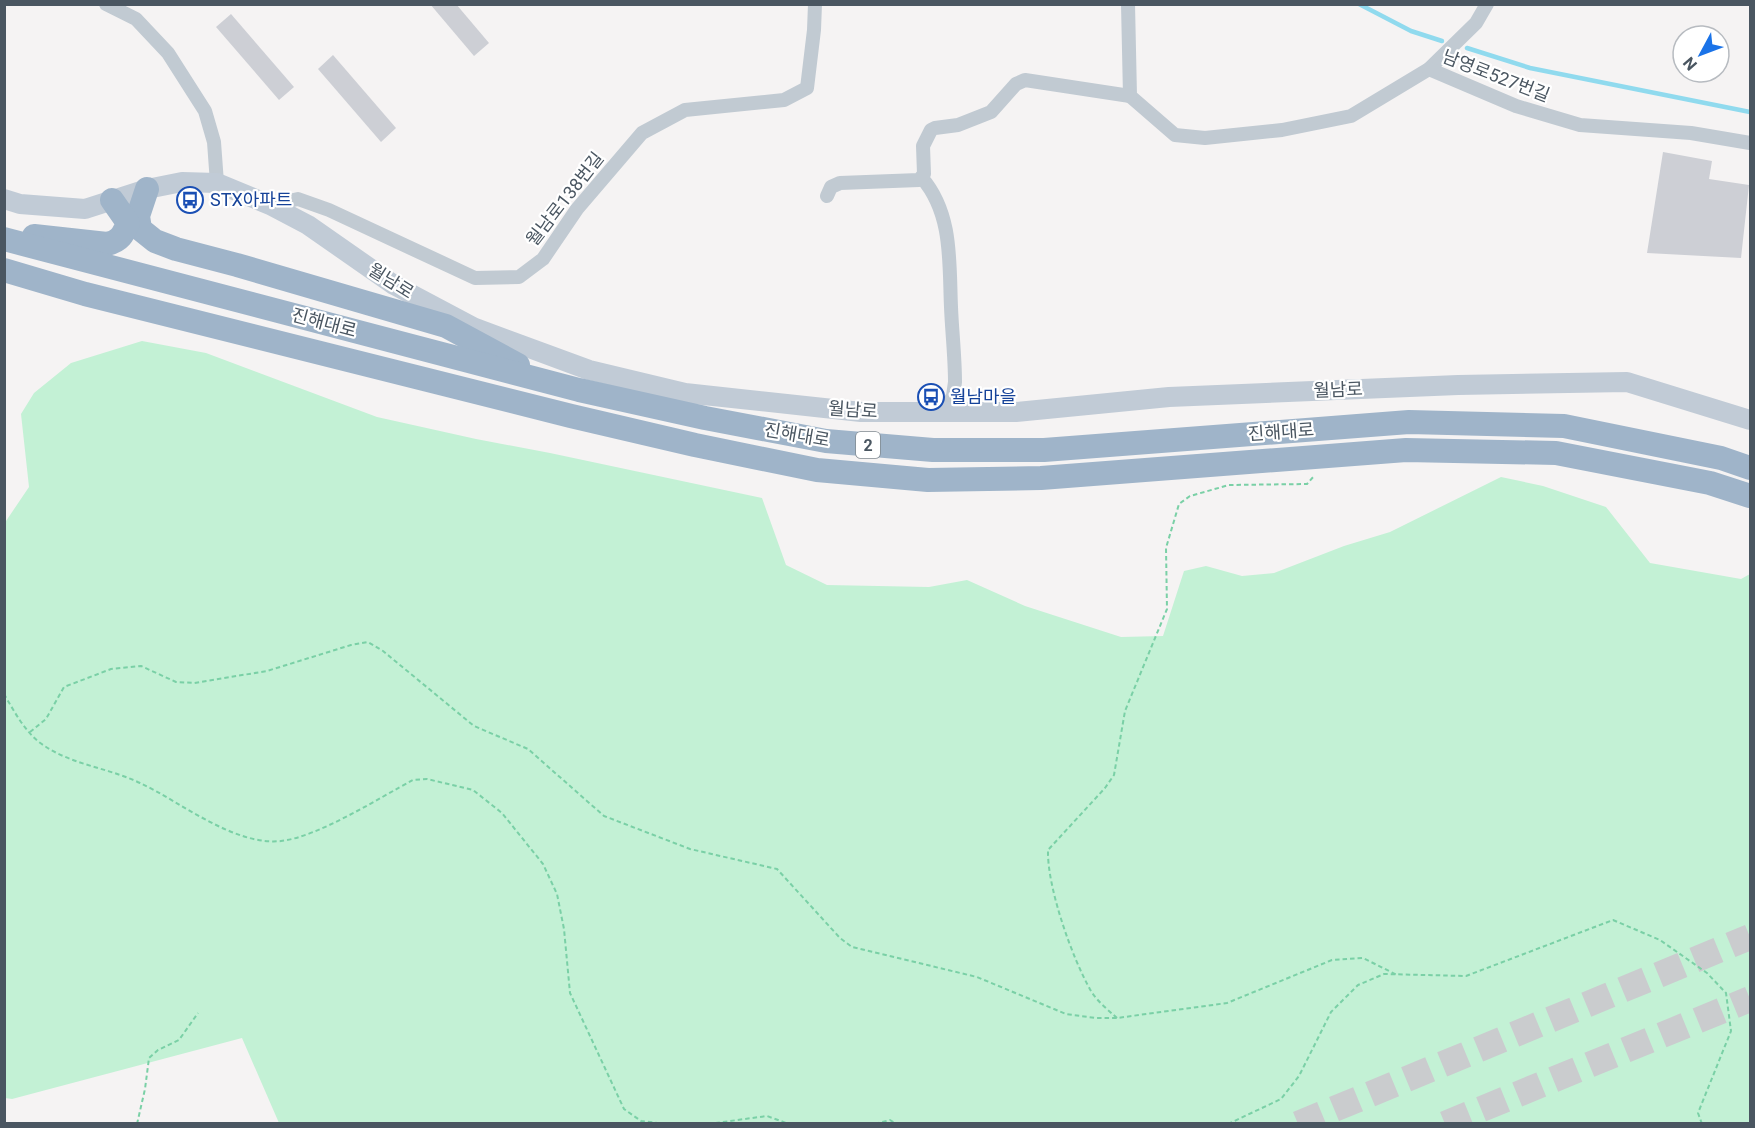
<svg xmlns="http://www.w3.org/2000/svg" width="1755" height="1128" viewBox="0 0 1755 1128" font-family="Roboto,'Noto Sans KR',sans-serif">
<rect width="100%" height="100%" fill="#f5f3f3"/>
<path fill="#c3f1d5" d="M142 341 206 353 377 417 476 439 550 453 762 498 786 565 827 585 929 587 967 580 1025 606 1121 637 1163 636 1184 571 1206 566 1242 576 1274 573 1344 546 1390 532 1501 477 1543 486 1606 507 1650 563 1741 579 1750 574V1123H279L242 1038 12 1099 5 1098 4 524 29 487 21 414 34 393 71 363Z"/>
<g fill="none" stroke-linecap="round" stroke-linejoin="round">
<g stroke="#90daee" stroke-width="4.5">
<path d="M1359 4 1411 31 1442 41"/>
<path d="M1467 48 1530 68 1750 112"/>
</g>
</g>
<g fill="#cdcfd5">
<path d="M430 4H456L489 43 474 56Z"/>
<path d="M231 14 294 87 279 100 216 27Z"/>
<path d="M333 55 396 128 381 142 318 69Z"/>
<path d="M1663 152 1712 161 1709 179 1749 185 1741 258 1647 253Z"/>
</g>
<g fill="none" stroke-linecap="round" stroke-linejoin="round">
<g stroke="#caccce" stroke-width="26" stroke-dasharray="26 13" stroke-linecap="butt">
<path d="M1298 1124 1750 937"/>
<path d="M1445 1124 1750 999"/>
</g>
<g stroke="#7ad0a6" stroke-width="2" stroke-dasharray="4.5 3" stroke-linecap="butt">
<path d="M4 694C14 711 24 730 39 742 69 765 107 767 140 783 181 802 234 846 281 841 318 837 379 798 413 780L427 779 473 790 502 813 543 864 557 894 564 929 570 993 624 1109 641 1121 666 1124"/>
<path d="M30 732 46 719 64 687 111 669 141 666 176 682 194 683 267 671 351 645 368 642 383 651 474 726 528 749 604 816 690 849 777 869 840 938 852 947 977 977 1066 1014 1096 1018H1117L1227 1003 1332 960 1363 958 1397 975"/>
<path d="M1117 1018C1108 1010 1097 1001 1091 991 1072 958 1047 887 1048 850L1105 788 1114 775 1125 711 1167 609 1166 548 1179 504 1190 496 1229 485 1307 484 1314 476"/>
<path d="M137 1124 145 1089 149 1058 158 1050 179 1040 198 1013"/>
<path d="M708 1124 767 1116 789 1124"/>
<path d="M875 1124 890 1120 896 1124"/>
<path d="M1228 1124 1281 1099 1299 1076 1331 1012 1358 985 1384 974 1466 976 1613 920 1660 940 1707 973 1726 993 1731 1031 1698 1113 1702 1124"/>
</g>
<g stroke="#c1cad2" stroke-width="14">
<path d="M106 4 136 19 168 53 205 111 214 142 217 183"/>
<path d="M1128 4 1130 96 1175 135 1205 138 1282 130 1351 116 1429 69 1476 23 1487 4"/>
<path d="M1429 69 1516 106 1580 125 1691 133 1750 143"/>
<path d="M922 178C953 214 949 263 951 307 952 332 955 357 955 382L953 396 943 412"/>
<path d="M827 196 831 187 840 183 919 180 924 174 923 146 931 130 935 128 958 125 991 112 1016 84 1025 80 1130 96"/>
<path d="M270 205 298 199 329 210 475 278 519 277 543 259 577 209 642 133 685 110 784 100 807 88 814 30 815 4"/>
</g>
<path stroke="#c1cbd6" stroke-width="20" d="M4 199 20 204 85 209 147 189 182 182 217 183 270 205 308 225 394 285 475 328 589 370 685 393 861 412H1016L1169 397 1458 385 1627 382 1750 420"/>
<g stroke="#9fb4c9" stroke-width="24">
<path d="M147 189 138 216 140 229 155 241 176 249 237 265 446 326 518 365"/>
<path d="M34 236 107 244C120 241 123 235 128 223L112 200"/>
<path d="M4 239 579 390 705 418 826 441 933 450H1044L1409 422 1564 426 1721 458 1750 468"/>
<path d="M4 270 85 294 571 416 695 445 817 470 928 480 1041 478 1406 450 1556 453 1710 483 1750 496"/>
</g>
</g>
<defs>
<symbol id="bus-ring" viewBox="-11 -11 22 22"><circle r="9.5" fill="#fff" stroke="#1a4fb4" stroke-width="1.5"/><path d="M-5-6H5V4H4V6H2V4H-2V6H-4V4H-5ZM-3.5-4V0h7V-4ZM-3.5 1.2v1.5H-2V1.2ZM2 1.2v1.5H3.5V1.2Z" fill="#1a4fb4"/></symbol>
</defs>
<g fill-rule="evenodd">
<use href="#bus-ring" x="175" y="185" width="30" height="30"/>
<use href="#bus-ring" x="916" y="382" width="30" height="30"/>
</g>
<g text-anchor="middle" stroke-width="4.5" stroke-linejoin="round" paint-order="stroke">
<rect fill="#fff" stroke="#808990" stroke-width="1.5" x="856" y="432" width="24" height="26" rx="4.5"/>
<g font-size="16" font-weight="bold" fill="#4a5661">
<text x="868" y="451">2</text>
</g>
<g font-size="18" fill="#4a5661" stroke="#fff">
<text transform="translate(1496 76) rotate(21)" y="6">남영로527번길</text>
<text transform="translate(565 199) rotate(-52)" y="6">월남로138번길</text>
<text transform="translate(391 281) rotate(32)" y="6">월남로</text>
<text transform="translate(324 323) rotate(15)" y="6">진해대로</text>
<text transform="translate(1338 390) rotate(-2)" y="6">월남로</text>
<text transform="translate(853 410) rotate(4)" y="6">월남로</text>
<text transform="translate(1281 432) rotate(-4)" y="6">진해대로</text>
<text transform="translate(797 435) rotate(10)" y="6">진해대로</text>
</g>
<g font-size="18" fill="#164399" stroke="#fff" text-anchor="start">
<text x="210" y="206">STX아파트</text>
<text x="950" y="403">월남마을</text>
</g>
</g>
<rect width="1755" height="1128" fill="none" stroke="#4a5661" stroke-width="12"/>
<g transform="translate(1701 54) rotate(229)"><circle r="28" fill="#ffffff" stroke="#b7bbc0" stroke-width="1.5"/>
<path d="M0-4.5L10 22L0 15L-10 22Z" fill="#1a73e8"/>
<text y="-9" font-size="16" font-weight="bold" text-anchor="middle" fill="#4a5661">N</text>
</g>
</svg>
